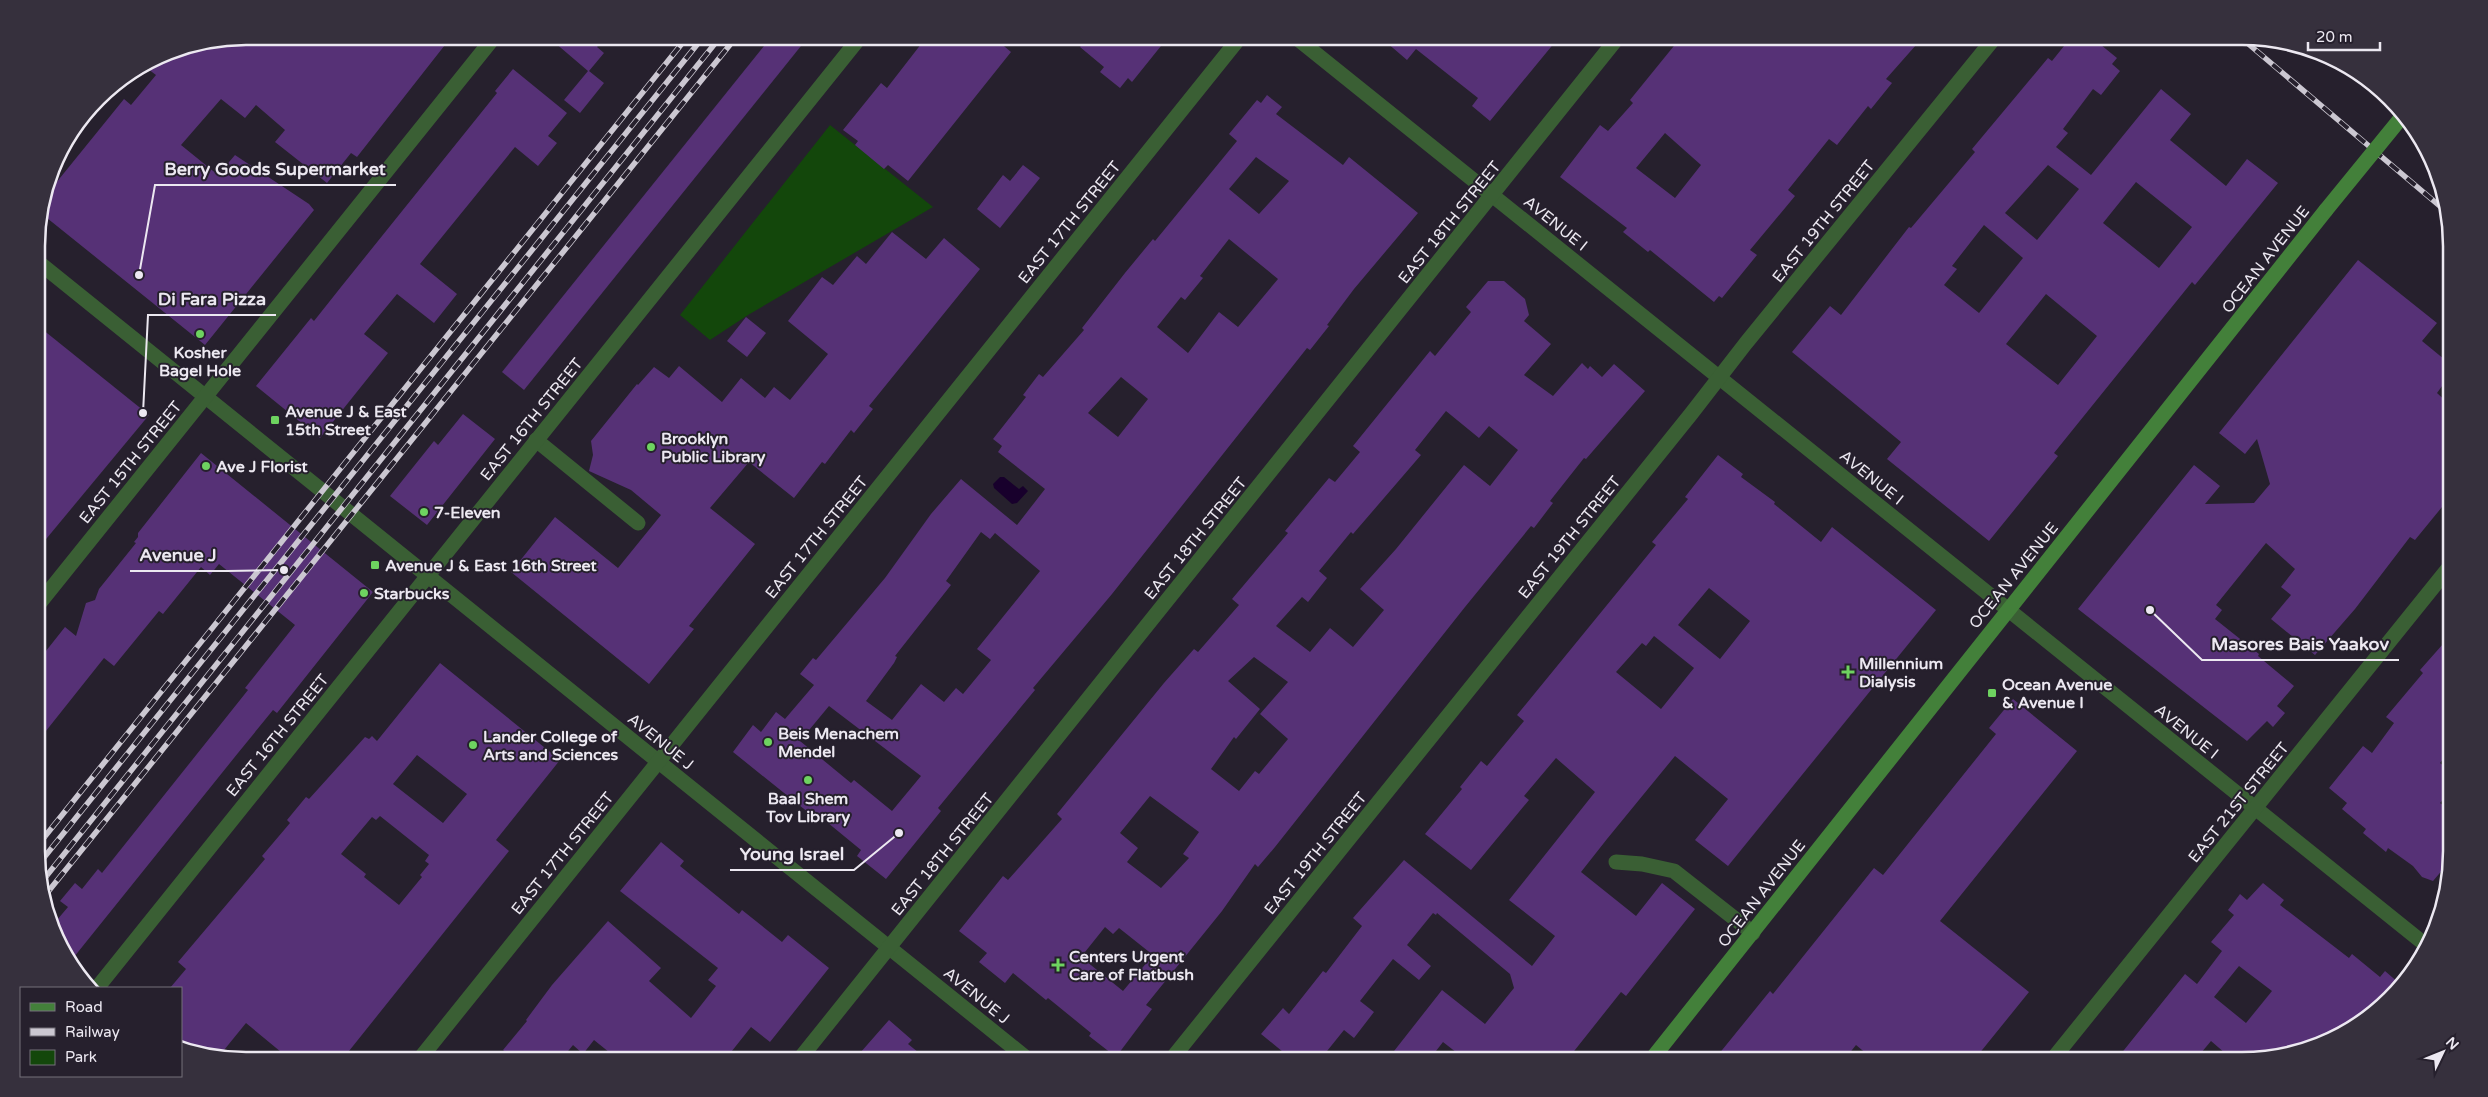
<svg xmlns="http://www.w3.org/2000/svg" width="2488" height="1097" viewBox="0 0 2488 1097" font-family="'Varela Round',sans-serif">
<rect width="100%" height="100%" fill="#26202d"/>
<path fill="#13470b" d="M830 125 933 207 748 315 710 340 680 315Z"/>
<path fill="#18002c" d="M1000 477H1004L1019 489 1023 486 1028 491 1017 503 1012 504 994 488 993 484Z"/>
<g fill="#563176" fill-rule="evenodd">
<path d="M246 36H452L357 157 351 153 327 183 275 142 285 130 256 105 245 118 221 99 181 145 218 175 235 155 309 204 314 210 205 345 42 214 47 194 124 99 131 105 156 75 148 69 157 58 166 52Z"/>
<path d="M547 36H606L597 47 604 53 589 71 604 83 580 113 564 100 588 71Z"/>
<path d="M772 36H809L524 390 502 372Z"/>
<path d="M937 36H992L1011 52 908 181 888 165 884 169 855 145 858 141 843 130 881 83 887 88 925 39 928 42Z"/>
<path d="M1088 36H1169L1132 82 1128 78 1120 88 1100 72 1104 67 1080 47Z"/>
<path d="M1379 36H1560L1490 121 1472 106 1478 98 1416 49 1407 60Z"/>
<path d="M1682 36H1787L1798 46 1806 36H1924L1886 79 1892 83 1871 109 1868 106 1837 145 1829 139 1788 190 1795 196 1750 250 1757 255 1722 298 1719 296 1714 302 1650 250 1648 252 1623 232 1627 228 1560 177 1600 125 1608 131 1633 103 1630 100ZM1665 133 1701 165 1675 198 1636 168Z"/>
<path d="M2072 36H2090L2117 58 2112 64 2120 71 2101 95 2093 89 2063 129 2068 133 2056 147 2091 175 2161 89 2191 114 2170 140 2226 186 2247 159 2278 183 2195 285 2192 282 2054 453 2058 456 1989 541 1887 459 1901 442 1792 352 1830 306 1841 315 1909 227 1911 228 1975 152 1972 149 2048 58 2052 61ZM2048 165 2079 189 2037 240 2005 213ZM2136 182 2192 227 2159 268 2103 223ZM1984 225 2023 258 1979 313 1944 285 1957 269 1952 266ZM2046 294 2097 336 2058 385 2006 344Z"/>
<path d="M513 69 567 113 548 136 557 143 538 166 515 147 420 264 457 294 434 323 397 294 364 334 388 353 320 438 256 386 311 318 314 321 341 287 497 93 495 91Z"/>
<path d="M1267 95 1282 107 1276 114 1343 165 1349 157 1418 213 1354 289 1327 325 1329 326 1310 350 1307 348 1112 594 1033 688 1035 690 938 808 941 811 886 879 857 856 861 850 811 809 809 813 733 752 753 725 761 732 776 712 785 719 814 685 800 674 813 658 816 660 885 578 931 514 961 479 1017 525 1045 489 998 452 1002 446 993 439 1026 397 1023 395 1039 374 1043 377 1084 330 1082 328 1125 273 1153 239 1155 241 1237 141 1229 134 1257 100 1261 103ZM1256 157 1289 181 1259 214 1229 189ZM1229 239 1278 279 1238 327 1219 312 1188 353 1157 327 1181 297 1185 300 1203 278 1200 276ZM1121 377 1148 399 1118 437 1088 413ZM981 532 990 539 995 533 1040 571 977 649 991 660 963 694 956 688 944 702 921 684 892 720 866 701 894 663 897 657 895 656 951 585 946 581ZM829 706 921 776 892 811 854 780 851 783 800 741Z"/>
<path d="M1023 165 1040 178 1000 228 977 209 1003 175 1010 181Z"/>
<path d="M892 232 926 259 944 238 980 269 869 406 873 409 854 433 851 430 825 464 822 462 794 498 749 462 710 508 755 544 689 626 694 629 649 684 511 572 555 517 618 568 661 515 631 490 589 471 593 455 591 441 637 384 638 385 654 367 669 378 679 366 722 402 741 378 765 398 774 387 790 400 828 354 788 321 822 277 833 285 857 256 866 264Z"/>
<path d="M2358 260 2437 323 2422 341 2450 364V375L2437 393 2450 405 2451 496 2415 540 2410 537 2355 609 2315 655 2271 619 2291 595 2281 587 2295 569 2266 543 2216 605 2222 610 2215 619 2259 654 2258 656 2294 686 2277 706 2285 713 2273 727 2267 721 2247 741 2078 609 2194 465 2220 486 2205 504 2254 503 2270 484 2257 439 2245 454 2219 433Z"/>
<path d="M1488 281H1504L1525 299 1529 315 1524 321 1551 344 1524 375 1553 396 1582 363 1588 369 1590 366 1602 377 1614 364 1645 391 1586 459 1584 458 1550 501 1553 503 1534 528 1531 526 1465 607 1275 847 1258 867 1255 864 1222 911 1146 1005 1152 1009 1116 1057 1089 1036 1091 1033 1048 998 1046 1000 1013 973 1005 983 979 962 987 953 959 931 1003 876 1008 880 1062 819 1057 814 1164 683 1194 649 1198 652 1239 605 1232 599 1288 533 1285 531 1329 478 1335 482 1360 452 1353 446 1430 351 1435 356 1471 312 1466 307ZM1446 411 1479 438 1489 426 1518 450 1490 486 1464 465 1396 549 1360 589 1384 610 1353 647 1330 628 1310 652 1276 626 1302 597 1308 602 1327 578 1319 571 1351 532 1353 534 1421 455 1415 450ZM1254 657 1288 682 1260 714 1288 739 1259 774 1255 771 1239 791 1211 769 1234 737 1236 739 1260 709 1228 681ZM1150 796 1199 832 1183 854 1189 858 1161 888 1127 862 1138 848 1120 833ZM1105 927 1113 934 1119 928 1153 955 1123 991 1081 957Z"/>
<path d="M746 317 766 333 747 357 727 341Z"/>
<path d="M37 325 149 415 37 550Z"/>
<path d="M463 414 495 439 427 525 390 496 434 441 438 445Z"/>
<path d="M201 453 373 592 277 713 273 710 238 753 70 962 51 927 68 907 60 901 75 883 82 889 98 869 102 873 248 690 245 688 295 625 219 564 210 575 201 567 163 614 159 611 114 666 104 658 38 741V661L65 627 76 636 86 603 95 600 99 589 136 543 134 542 138 537V533Z"/>
<path d="M1718 455 1743 474 1741 477 1775 502 1774 504 1821 542 1832 527 1936 610 1728 866 1695 840 1728 799 1675 756 1607 839 1581 872 1636 916 1662 883 1695 909 1626 996 1621 992 1567 1060H1466L1443 1042 1429 1060H1387L1442 990 1485 1024 1514 988 1510 974 1437 913 1436 915 1433 913 1407 945 1431 966 1419 980 1393 959 1360 1001 1374 1012 1354 1038 1344 1030 1319 1061H1294L1261 1034 1283 1008 1289 1014 1323 971 1326 973 1362 926 1353 918 1404 860 1532 966 1555 936 1509 900 1595 792 1556 758 1524 796 1529 800 1471 870 1425 834 1462 789 1460 787 1481 761 1487 766 1524 721 1517 715 1656 545 1652 542 1688 499 1685 497ZM1709 588 1750 621 1720 659 1678 625ZM1654 636 1694 668 1661 709 1616 672 1642 643 1646 646Z"/>
<path d="M2451 635V749L2440 763 2452 773V790L2440 803 2452 812V851L2450 861 2433 881 2422 877 2413 866 2388 848 2386 852 2363 833 2366 829 2342 809 2347 803 2329 788 2363 746 2372 753 2394 723 2386 717 2423 673 2420 670Z"/>
<path d="M440 663 560 760 496 840 509 851 341 1061H274L281 1052 246 1023 220 1055 181 1048V988H170L186 969 178 962 265 859 262 856 290 823 287 820 306 797 309 799 365 737 369 739 372 736 377 741ZM417 755 467 794 443 823 393 784ZM380 816 429 855 425 861 429 864 420 875 422 877 399 905 364 877 366 874 341 854 372 817 376 820Z"/>
<path d="M2013 699 2077 751 1940 921 2029 992 1974 1060H1874L1856 1045 1844 1060H1714L1770 991 1773 994 1874 868 1883 875 1996 734 1989 728Z"/>
<path d="M661 842 684 861 680 866 739 914 742 910 782 942 788 935 829 968 770 1042 751 1027 724 1061H662L651 1052 644 1061H620L594 1040 583 1054 573 1045 560 1061H516L503 1050 527 1021 526 1020 552 985 608 921 661 968 649 981 691 1018 716 986 708 980 718 968 620 891Z"/>
<path d="M2263 883 2284 900 2280 905 2349 958 2352 954 2380 977 2385 971 2400 984 2369 1018 2309 1050 2255 1060H2233L2211 1041 2196 1059 2193 1057 2190 1060H2116L2185 974 2197 984 2222 951 2211 942 2234 915 2228 910 2240 894 2247 900ZM2239 966 2272 991 2246 1023 2214 997Z"/>
<path d="M889 1020 912 1040 908 1044 929 1061H853Z"/>
</g>
<g fill="none" stroke-linecap="round" stroke-linejoin="round">
<g stroke="#3a5f34" stroke-width="15">
<path d="M536 440 638 523"/>
<path d="M1616 862 1642 864 1674 871 1753 933"/>
</g>
<g stroke="#3a5f34" stroke-width="15">
<path d="M1294 36 2427 946"/>
<path d="M37 261 1030 1061"/>
<path d="M38 605 495 36"/>
<path d="M97 988 861 36"/>
<path d="M2052 1060 2451 565"/>
<path d="M418 1061 1241 36"/>
<path d="M798 1061 1619 36"/>
<path d="M1170 1061 1691 414 1746 343 1996 36"/>
</g>
<path stroke="#43803a" stroke-width="15" d="M1651 1060 2326 210"/>
<defs>
<g id="rail">
<path d="M2239 36 2448 213"/>
<path d="M38 845 688 36"/>
<path d="M38 865 704 36"/>
<path d="M40 884 721 36"/>
<path d="M43 898 737 36"/>
</g>
</defs>
<use href="#rail" stroke="#cbc7d1" stroke-width="5.5"/>
<use href="#rail" stroke="#26202d" stroke-width="4" stroke-dasharray="11" stroke-linecap="butt"/>
<path stroke="#43803a" stroke-width="15" d="M2326 210 2401 118"/>
</g>
<g fill="#6ed360" stroke="#26202d" stroke-width="2">
<circle cx="200" cy="334" r="5"/>
<rect x="270" y="415" width="10" height="10" rx="2.5"/>
<circle cx="651" cy="447" r="5"/>
<circle cx="206" cy="466" r="5"/>
<circle cx="424" cy="512" r="5"/>
<rect x="370" y="560" width="10" height="10" rx="2.5"/>
<circle cx="364" cy="593" r="5"/>
<path d="M1845.5 664.5h5v5h5v5h-5v5h-5v-5h-5v-5h5z"/>
<rect x="1987" y="688" width="10" height="10" rx="2.5"/>
<circle cx="768" cy="742" r="5"/>
<circle cx="473" cy="745" r="5"/>
<circle cx="808" cy="780" r="5"/>
<path d="M1055.5 957.5h5v5h5v5h-5v5h-5v-5h-5v-5h5z"/>
</g>
<g text-anchor="middle" stroke-width="4" stroke-linejoin="round" paint-order="stroke">
<g font-size="16" fill="#ece8f1" stroke="#26202d">
<text transform="translate(1823 221) rotate(-51)" y="6">EAST 19TH STREET</text>
<text transform="translate(1069 222) rotate(-51)" y="6">EAST 17TH STREET</text>
<text transform="translate(1449 222) rotate(-51)" y="6">EAST 18TH STREET</text>
<text transform="translate(1556 223) rotate(39)" y="6">AVENUE I</text>
<text transform="translate(2265 259) rotate(-52)" y="6">OCEAN AVENUE</text>
<text transform="translate(531 419) rotate(-51)" y="6">EAST 16TH STREET</text>
<text transform="translate(130 462) rotate(-51)" y="6">EAST 15TH STREET</text>
<text transform="translate(1872 477) rotate(39)" y="6">AVENUE I</text>
<text transform="translate(816 537) rotate(-51)" y="6">EAST 17TH STREET</text>
<text transform="translate(1569 537) rotate(-51)" y="6">EAST 19TH STREET</text>
<text transform="translate(1195 538) rotate(-51)" y="6">EAST 18TH STREET</text>
<text transform="translate(2013 575) rotate(-51)" y="6">OCEAN AVENUE</text>
<text transform="translate(2187 731) rotate(39)" y="6">AVENUE I</text>
<text transform="translate(277 735) rotate(-51)" y="6">EAST 16TH STREET</text>
<text transform="translate(661 741) rotate(39)" y="6">AVENUE J</text>
<text transform="translate(2238 802) rotate(-51)" y="6">EAST 21ST STREET</text>
<text transform="translate(562 853) rotate(-51)" y="6">EAST 17TH STREET</text>
<text transform="translate(1315 853) rotate(-51)" y="6">EAST 19TH STREET</text>
<text transform="translate(942 854) rotate(-51)" y="6">EAST 18TH STREET</text>
<text transform="translate(1761 893) rotate(-52)" y="6">OCEAN AVENUE</text>
<text transform="translate(977 995) rotate(39)" y="6">AVENUE J</text>
</g>
<g font-size="16" font-weight="bold" fill="#ece8f1" stroke="#26202d" text-anchor="start">
<text x="200" y="358" text-anchor="middle">Kosher<tspan x="200" dy="18">Bagel Hole</tspan></text>
<text x="285" y="417">Avenue J &amp; East<tspan x="285" dy="18">15th Street</tspan></text>
<text x="661" y="444">Brooklyn<tspan x="661" dy="18">Public Library</tspan></text>
<text x="216" y="472">Ave J Florist</text>
<text x="434" y="518">7-Eleven</text>
<text x="385" y="571">Avenue J &amp; East 16th Street</text>
<text x="374" y="599">Starbucks</text>
<text x="1859" y="669">Millennium<tspan x="1859" dy="18">Dialysis</tspan></text>
<text x="2002" y="690">Ocean Avenue<tspan x="2002" dy="18">&amp; Avenue I</tspan></text>
<text x="778" y="739">Beis Menachem<tspan x="778" dy="18">Mendel</tspan></text>
<text x="483" y="742">Lander College of<tspan x="483" dy="18">Arts and Sciences</tspan></text>
<text x="808" y="804" text-anchor="middle">Baal Shem<tspan x="808" dy="18">Tov Library</tspan></text>
<text x="1069" y="962">Centers Urgent<tspan x="1069" dy="18">Care of Flatbush</tspan></text>
</g>
</g>
<path d="M0 0H2488V1097H0ZM246 45H2242A201 201 0 0 1 2443 246V851A201 201 0 0 1 2242 1052H246A201 201 0 0 1 45 851V246A201 201 0 0 1 246 45Z" fill="#36303d" fill-rule="evenodd"/>
<path fill="none" stroke="#ece8f1" stroke-width="2.5" d="M246 45H2242A201 201 0 0 1 2443 246V851A201 201 0 0 1 2242 1052H246A201 201 0 0 1 45 851V246A201 201 0 0 1 246 45Z"/>
<path fill="none" stroke="#ece8f1" stroke-width="2" d="M139 275L155 185H396M143 413L148 315H276M284 570L227 571H130M2150 610L2202 660H2399M899 833L854 870H730"/>
<g fill="#ece8f1" stroke="#26202d" stroke-width="2">
<circle cx="139" cy="275" r="5"/>
<circle cx="143" cy="413" r="5"/>
<circle cx="284" cy="570" r="5"/>
<circle cx="2150" cy="610" r="5"/>
<circle cx="899" cy="833" r="5"/>
</g>
<g font-size="18" text-anchor="middle" font-weight="bold" fill="#ece8f1" stroke="#26202d" stroke-width="4" stroke-linejoin="round" paint-order="stroke">
<text x="275" y="175">Berry Goods Supermarket</text>
<text x="212" y="305">Di Fara Pizza</text>
<text x="178" y="561">Avenue J</text>
<text x="2300" y="650">Masores Bais Yaakov</text>
<text x="792" y="860">Young Israel</text>
</g>
<rect x="20" y="987" width="162" height="90" fill="#26202d" stroke="#75707b"/>
<rect x="30" y="1003" width="25" height="8" fill="#43803a" stroke="#75707b"/>
<text x="65" y="1012" font-size="15" fill="#ece8f1">Road</text>
<rect x="30" y="1028" width="25" height="8" fill="#cbc7d1" stroke="#75707b"/>
<text x="65" y="1037" font-size="15" fill="#ece8f1">Railway</text>
<rect x="30" y="1050" width="25" height="15" fill="#13470b" stroke="#75707b"/>
<text x="65" y="1062" font-size="15" fill="#ece8f1">Park</text>
<g transform="translate(2443 1052) rotate(47)" stroke="#26202d" stroke-width="4" paint-order="stroke">
<path d="M0-4L9 19L0 12L-9 19Z" fill="#ece8f1"/>
<text y="-8" font-size="14" font-weight="bold" text-anchor="middle" fill="#ece8f1">N</text>
</g>
<path d="M2308 42v8h72v-8" fill="none" stroke="#ece8f1" stroke-width="2.5"/>
<text x="2316" y="42" font-size="15" fill="#ece8f1" stroke="#26202d" stroke-width="4" paint-order="stroke">20 m</text>
</svg>
